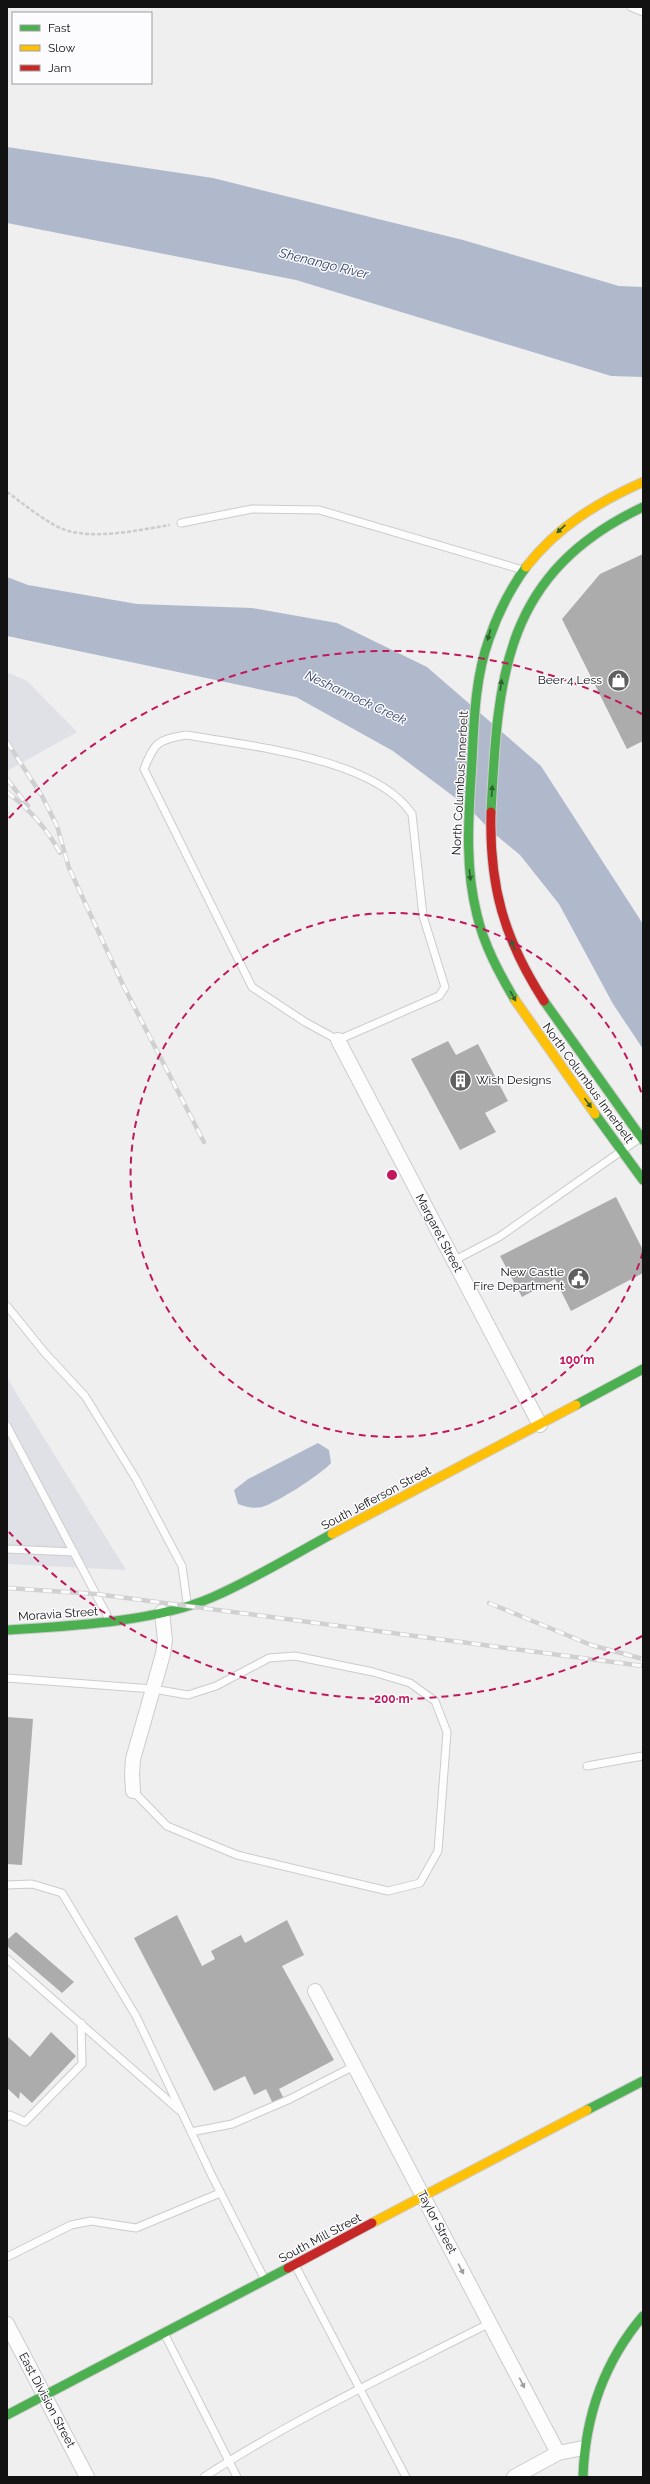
<svg xmlns="http://www.w3.org/2000/svg" width="650" height="2484" viewBox="0 0 650 2484" font-family="Raleway,sans-serif">
<rect width="100%" height="100%" fill="#efeff0"/>
<g fill="#e0e1e6">
<path d="M7 672 27 681 77 732 7 771Z"/>
<path d="M7 1377 16 1393 126 1570 7 1564Z"/>
</g>
<g fill="#b0b9cc">
<path d="M7 147 213 178 463 240 619 286 643 287V377L611 376 296 280 7 223Z"/>
<path d="M7 577 28 585 137 604 252 608 337 623 427 667 541 766 643 924V1049L613 1004 559 904 520 855 490 830 469 808 393 751 296 697 7 636Z"/>
<path d="M318 1443 329 1450 331 1463C320 1475 278 1502 262 1507 254 1509 246 1507 238 1504L234 1490 248 1479Z"/>
</g>
<g fill="#acacad">
<path d="M643 554V741L627 749 562 619 600 574Z"/>
<path d="M448 1041 456 1055 478 1044 508 1101 485 1113 496 1132 460 1150 411 1059Z"/>
<path d="M616 1197 643 1250V1273L571 1311 555 1279 522 1297 500 1256Z"/>
<path d="M7 1717 33 1719 22 1865 7 1864Z"/>
<path d="M177 1915 202 1966 215 1959 211 1951 241 1935 245 1943 287 1920 304 1955 282 1966 334 2060 279 2089 284 2099 273 2104 266 2089 254 2095 245 2076 214 2091 134 1938Z"/>
<path d="M16 1932 74 1982 62 1993 7 1946V1940Z"/>
<path d="M51 2032 76 2056 32 2103 20 2092 19 2099 7 2088V2036L30 2057Z"/>
</g>
<g fill="none" stroke-linecap="round" stroke-linejoin="round">
<defs>
<g id="lane">
<path d="M631 7 643 12"/>
<path d="M181 523 252 509 319 510 523 570"/>
<path d="M186 735C249 746 375 758 412 814L423 916 445 987 439 996 338 1040 305 1022 252 987 144 769C155 742 157 740 186 735Z"/>
<path d="M453 1261 499 1237 640 1138"/>
<path d="M7 1306 45 1353 85 1396 136 1479 182 1566 187 1602"/>
<path d="M7 1426 109 1619"/>
<path d="M7 1549 74 1552"/>
<path d="M7 1678 153 1689 188 1695 216 1686 269 1658 295 1656 373 1672 410 1683 435 1701 447 1732 438 1851 420 1883 388 1891 237 1855 167 1826 133 1791"/>
<path d="M587 1766 643 1756"/>
<path d="M7 1885 32 1884 62 1893 136 2016 212 2176 264 2278"/>
<path d="M7 1959 179 2110"/>
<path d="M7 2117 10 2115 25 2122 82 2064 81 2023"/>
<path d="M191 2132 232 2124 290 2099 354 2066"/>
<path d="M7 2257 71 2225 91 2221 136 2228 220 2193"/>
<path d="M295 2265 406 2477"/>
<path d="M164 2333 237 2477"/>
<path d="M204 2477C295 2418 394 2372 490 2323"/>
</g>
<g id="street">
<path d="M338 1040 540 1425"/>
<path d="M133 1791 132 1774 133 1759 163 1654 165 1640 162 1612"/>
<path d="M315 1991 558 2453"/>
<path d="M7 2324 87 2477"/>
<path d="M514 2477 558 2453 583 2448"/>
</g>
<g id="fast">
<path d="M491 812C498 674 504 573 643 507"/>
<path d="M515 1000C499 973 484 945 477 915 464 864 469 812 472 761 474 721 475 678 489 639 498 613 510 589 526 567"/>
<path d="M544 1001 643 1140"/>
<path d="M595 1114 643 1180"/>
<path d="M576 1405 643 1369"/>
<path d="M7 1630C69 1626 156 1622 213 1597 254 1579 293 1555 332 1534"/>
<path d="M587 2110 643 2081"/>
<path d="M7 2415 288 2268"/>
<path d="M583 2477C585 2417 604 2362 643 2316"/>
</g>
<g id="slow">
<path d="M526 567C557 527 598 502 643 482"/>
<path d="M515 1000 595 1114"/>
<path d="M332 1534 576 1405"/>
<path d="M372 2223 587 2110"/>
</g>
<g id="jam">
<path d="M491 812C489 886 504 939 544 1001"/>
<path d="M288 2268 372 2223"/>
</g>
</defs>
<use href="#lane" stroke="#ccc" stroke-width="9"/>
<use href="#street" stroke="#ccc" stroke-width="16"/>
<use href="#fast" stroke="#ccc" stroke-width="11"/>
<use href="#slow" stroke="#ccc" stroke-width="11"/>
<use href="#jam" stroke="#ccc" stroke-width="11"/>
<path stroke="#cccccd" stroke-width="2.5" stroke-dasharray="4 2" stroke-linecap="butt" d="M7 492C24 504 52 528 72 532 104 538 139 530 170 525"/>
<use href="#lane" stroke="#fdfdfd" stroke-width="7"/>
<use href="#street" stroke="#fdfdfd" stroke-width="14"/>
<use href="#fast" stroke="#4caf50" stroke-width="9"/>
<use href="#slow" stroke="#ffc107" stroke-width="9"/>
<use href="#jam" stroke="#c62828" stroke-width="9"/>
<defs>
<g id="rail">
<path d="M7 742 42 796 57 826 69 868 123 985 204 1142"/>
<path d="M7 779 28 806"/>
<path d="M7 792C30 810 46 827 60 853"/>
<path d="M7 1588 96 1594 643 1666"/>
<path d="M489 1603 591 1645 643 1659"/>
</g>
</defs>
<use href="#rail" stroke="#d0d0d1" stroke-width="4.5"/>
<use href="#rail" stroke="#fcfcfe" stroke-width="3" stroke-dasharray="9" stroke-linecap="butt"/>
</g>
<defs><path id="oneway-solid" d="M-6-.8H1V-3.2L6.5 0L1 3.2V.8H-6Z"/></defs>
<g fill="#2f6032">
<use href="#oneway-solid" transform="translate(561 529) rotate(137)"/>
<use href="#oneway-solid" transform="translate(489 635) rotate(107)"/>
<use href="#oneway-solid" transform="translate(501 685) rotate(-82)"/>
<use href="#oneway-solid" transform="translate(492 791) rotate(-86)"/>
<use href="#oneway-solid" transform="translate(470 875) rotate(83)"/>
<use href="#oneway-solid" transform="translate(513 945) rotate(-114)"/>
<use href="#oneway-solid" transform="translate(513 996) rotate(60)"/>
<use href="#oneway-solid" transform="translate(588 1103) rotate(54)"/>
</g>
<g fill="#9f9f9f">
<use href="#oneway-solid" transform="translate(461 2269) rotate(62)"/>
<use href="#oneway-solid" transform="translate(522 2383) rotate(63)"/>
</g>
<g fill="none" stroke="#c2185b" stroke-width="2" stroke-dasharray="7 5">
<path d="M643 1252A262 262 0 1 1 643 1098"/>
<path d="M642 1636A524 524 0 0 1 9 1532M9 818A524 524 0 0 1 642 714"/>
</g>
<defs>
<symbol id="shop-disc" viewBox="-11 -11 22 22"><circle r="9.5" fill="#5f5f60" stroke="#fcfcfe"/><path d="M-5-2.5h2.3a2.7 3.5 0 0 1 5.4 0H5L5.5 6h-11ZM-1.5-2.5h3a1.5 2.3 0 0 0-3 0Z" fill="#fff"/></symbol>
<symbol id="building-disc" viewBox="-11 -11 22 22"><circle r="9.5" fill="#5f5f60" stroke="#fcfcfe"/><path d="M-4-6H4V6H1V3H-1V6H-4ZM-2.5-4.3h1.7v1.8h-1.7ZM.8-4.3h1.7v1.8H.8ZM-2.5-1h1.7V.8h-1.7ZM.8-1h1.7V.8H.8Z" fill="#fff"/></symbol>
<symbol id="civic-disc" viewBox="-11 -11 22 22"><circle r="9.5" fill="#5f5f60" stroke="#fcfcfe"/><path d="M-.6-6.5H3V-4.5H.6V-3L4-1V1h2V6H-6V1h2V-1L-.6-3ZM-1.2 2.5V6h2.4V2.5Z" fill="#fff"/></symbol>
</defs>
<g fill-rule="evenodd">
<use href="#shop-disc" x="606" y="668" width="25" height="25"/>
<use href="#building-disc" x="448" y="1068" width="25" height="25"/>
<use href="#civic-disc" x="566" y="1266" width="25" height="25"/>
</g>
<g text-anchor="middle" stroke-width="3" stroke-linejoin="round" paint-order="stroke">
<g font-size="12" fill="#121213" stroke="#fcfcfe" text-anchor="end">
<text x="602" y="684">Beer 4 Less</text>
<text x="476" y="1084" text-anchor="start">Wish Designs</text>
<text x="564" y="1276">New Castle<tspan x="564" dy="14">Fire Department</tspan></text>
</g>
<g font-size="12" fill="#121213" stroke="#fcfcfe">
<text transform="translate(460 783) rotate(-87)" y="4">North Columbus Innerbelt</text>
<text transform="translate(588 1083) rotate(54)" y="4">North Columbus Innerbelt</text>
<text transform="translate(439 1233) rotate(62)" y="4">Margaret Street</text>
<text transform="translate(376 1498) rotate(-28)" y="4">South Jefferson Street</text>
<text transform="translate(58 1614) rotate(-4)" y="4">Moravia Street</text>
<text transform="translate(437 2222) rotate(62)" y="4">Taylor Street</text>
<text transform="translate(320 2238) rotate(-28)" y="4">South Mill Street</text>
<text transform="translate(47 2400) rotate(62)" y="4">East Division Street</text>
</g>
<g font-size="13" font-style="italic" fill="#32446b" stroke="#fcfcfe">
<text transform="translate(324 263) rotate(14)" y="5">Shenango River</text>
<text transform="translate(356 697) rotate(25)" y="5">Neshannock Creek</text>
</g>
</g>
<circle cx="392" cy="1175" r="6" fill="#c2185b" stroke="#fcfcfe" stroke-width="2"/>
<g font-size="12" text-anchor="middle" font-weight="bold" fill="#c2185b" stroke="#fcfcfe" stroke-width="3" stroke-linejoin="round" paint-order="stroke">
<text x="577" y="1364">100 m</text>
<text x="392" y="1703">200 m</text>
</g>
<rect width="650" height="2484" fill="none" stroke="#121213" stroke-width="16"/>
<rect x="12" y="12" width="140" height="72" fill="#fcfcfe" stroke="#9e9ea0"/>
<rect x="20" y="25" width="20" height="6" fill="#4caf50" stroke="#9e9ea0"/>
<text x="48" y="32" font-size="12" fill="#121213">Fast</text>
<rect x="20" y="45" width="20" height="6" fill="#ffc107" stroke="#9e9ea0"/>
<text x="48" y="52" font-size="12" fill="#121213">Slow</text>
<rect x="20" y="65" width="20" height="6" fill="#c62828" stroke="#9e9ea0"/>
<text x="48" y="72" font-size="12" fill="#121213">Jam</text>
</svg>
